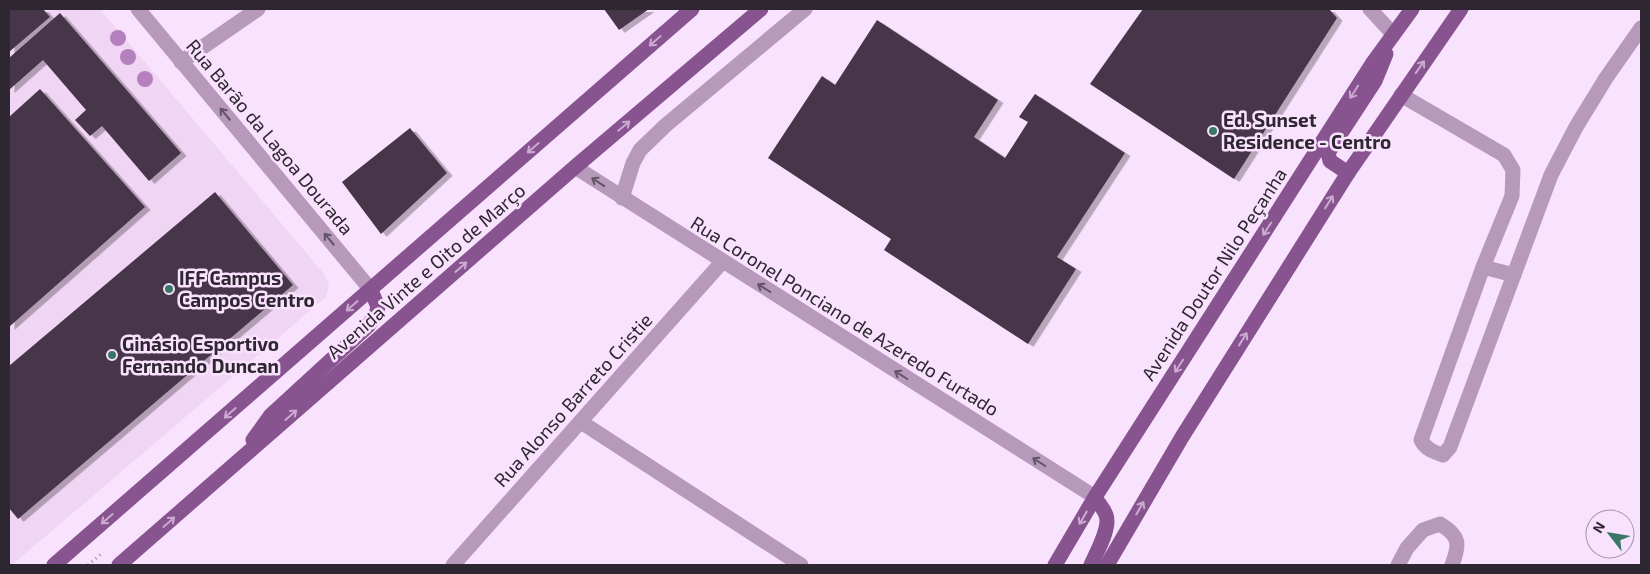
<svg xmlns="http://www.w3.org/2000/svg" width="1650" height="574" viewBox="0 0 1650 574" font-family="'Exo 2',sans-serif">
<defs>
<filter id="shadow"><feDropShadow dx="5.5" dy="3" stdDeviation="0" flood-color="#0004"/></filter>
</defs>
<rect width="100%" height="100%" fill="#f9e2fd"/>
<path fill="#f1d5f5" d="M9 9H100L325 275 329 286 326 297 12 565H9Z"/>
<g fill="#47344a" filter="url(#shadow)">
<path d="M9 9H43L50 17 9 52Z"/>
<path d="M604 9H649L619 30Z"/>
<path d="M1143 9H1329L1337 18 1234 179 1090 84Z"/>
<path d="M60 13 181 153 149 181 102 126 90 136 75 120 86 110 43 60 9 90V58Z"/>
<path d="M877 20 998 100 974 137 1005 158 1028 122 1019 117 1035 94 1125 153 1057 257 1076 269 1028 344 884 250 891 239 768 158 822 76 835 85Z"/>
<path d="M40 89 145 207 9 327V117Z"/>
<path d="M410 128 447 173 381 234 342 182Z"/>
<path d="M215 192 293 285 18 519 9 508V366Z"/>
</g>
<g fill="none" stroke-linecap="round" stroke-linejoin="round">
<path stroke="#9c8c9f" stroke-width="3" stroke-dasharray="1 4" stroke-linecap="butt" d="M88 565 101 554"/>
<g stroke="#b699bb" stroke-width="15">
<path d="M138 9 371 290"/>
<path d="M1370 9 1393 34"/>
<path d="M181 62 258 9"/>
<path d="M1401 95 1504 155 1513 170 1512 196 1483 267 1421 440C1426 449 1433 452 1443 455L1450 447 1551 175 1576 127 1606 78 1641 28"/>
<path d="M575 167 1095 497"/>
<path d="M622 198 633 163 640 150 666 125 805 9"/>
<path d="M1483 267 1514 275"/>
<path d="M581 422 801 565"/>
<path d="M453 565 723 261"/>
<path d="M1398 565 1407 548 1423 530 1440 524C1460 536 1460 544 1452 565"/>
</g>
<g stroke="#885490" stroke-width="15">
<path d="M1348 173 1330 161 1328 153 1375 81 1386 54"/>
<path d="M253 440 271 415 368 326 376 314 378 307 371 290"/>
<path d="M54 565 692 9"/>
<path d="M119 565 575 167 761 9"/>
<path d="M1055 565 1095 497 1372 64 1412 9"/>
<path d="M1091 565C1096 553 1111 528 1106 515 1104 509 1098 503 1095 497"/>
<path d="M1107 565 1182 437 1348 173 1461 9"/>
</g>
</g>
<g fill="#b580be">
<circle cx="118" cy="38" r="8"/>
<circle cx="128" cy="57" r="8"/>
<circle cx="145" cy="79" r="8"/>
</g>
<defs><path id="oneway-shaft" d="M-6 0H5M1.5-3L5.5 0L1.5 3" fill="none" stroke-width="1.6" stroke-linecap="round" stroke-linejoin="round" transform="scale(1.25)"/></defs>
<g stroke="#cca9d1">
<use href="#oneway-shaft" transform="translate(655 41) rotate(139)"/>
<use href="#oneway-shaft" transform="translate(1420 67) rotate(-55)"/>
<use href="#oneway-shaft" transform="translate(1354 92) rotate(123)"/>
<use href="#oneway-shaft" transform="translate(624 126) rotate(-40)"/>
<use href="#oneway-shaft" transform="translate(533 148) rotate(139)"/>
<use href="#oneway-shaft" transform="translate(1329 202) rotate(-58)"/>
<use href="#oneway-shaft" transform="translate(1267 229) rotate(123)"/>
<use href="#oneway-shaft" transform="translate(461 267) rotate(-41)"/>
<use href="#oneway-shaft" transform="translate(352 306) rotate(139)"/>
<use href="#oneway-shaft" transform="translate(1243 339) rotate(-58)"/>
<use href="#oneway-shaft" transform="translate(1179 366) rotate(123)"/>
<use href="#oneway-shaft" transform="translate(230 413) rotate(139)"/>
<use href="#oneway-shaft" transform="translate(291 415) rotate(-41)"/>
<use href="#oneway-shaft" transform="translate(1140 508) rotate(-60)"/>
<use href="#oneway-shaft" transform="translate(1083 518) rotate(120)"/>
<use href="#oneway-shaft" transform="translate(107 519) rotate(139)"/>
<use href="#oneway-shaft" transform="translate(169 522) rotate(-41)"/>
</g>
<g stroke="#645468">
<use href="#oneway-shaft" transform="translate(225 114) rotate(-130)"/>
<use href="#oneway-shaft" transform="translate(598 182) rotate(-147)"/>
<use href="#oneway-shaft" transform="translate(329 239) rotate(-130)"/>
<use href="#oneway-shaft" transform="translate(764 288) rotate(-148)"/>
<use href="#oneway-shaft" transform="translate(901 375) rotate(-148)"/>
<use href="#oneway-shaft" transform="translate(1039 462) rotate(-148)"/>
</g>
<g fill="#397866" stroke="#f9e2fd" stroke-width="2">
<circle cx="1213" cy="131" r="5"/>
<circle cx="169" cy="289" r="5"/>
<circle cx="112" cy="355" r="5"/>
</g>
<g text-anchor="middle" stroke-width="5" stroke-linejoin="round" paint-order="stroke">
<g font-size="19" font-weight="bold" fill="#2e2630" stroke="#f9e2fd" text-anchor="start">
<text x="1223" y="127">Ed. Sunset<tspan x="1223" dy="22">Residence - Centro</tspan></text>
<text x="179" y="285">IFF Campus<tspan x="179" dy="22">Campos Centro</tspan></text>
<text x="122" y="351">Ginásio Esportivo<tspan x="122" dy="22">Fernando Duncan</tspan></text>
</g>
<g font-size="19" fill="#2e2630" stroke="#f9e2fd">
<text transform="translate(270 137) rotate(50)" y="7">Rua Barão da Lagoa Dourada</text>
<text transform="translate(426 271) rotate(-41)" y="7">Avenida Vinte e Oito de Março</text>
<text transform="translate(1214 274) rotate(-57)" y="7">Avenida Doutor Nilo Peçanha</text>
<text transform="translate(845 316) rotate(32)" y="7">Rua Coronel Ponciano de Azeredo Furtado</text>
<text transform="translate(573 400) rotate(-48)" y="7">Rua Alonso Barreto Cristie</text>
</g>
</g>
<rect width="1650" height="574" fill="none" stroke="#2e2630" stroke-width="20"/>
<g transform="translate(1610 534) rotate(301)"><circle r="24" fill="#f9e2fd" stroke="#a897ab"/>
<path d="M0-4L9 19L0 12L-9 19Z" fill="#397866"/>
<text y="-8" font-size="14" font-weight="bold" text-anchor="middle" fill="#2e2630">N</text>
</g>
</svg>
